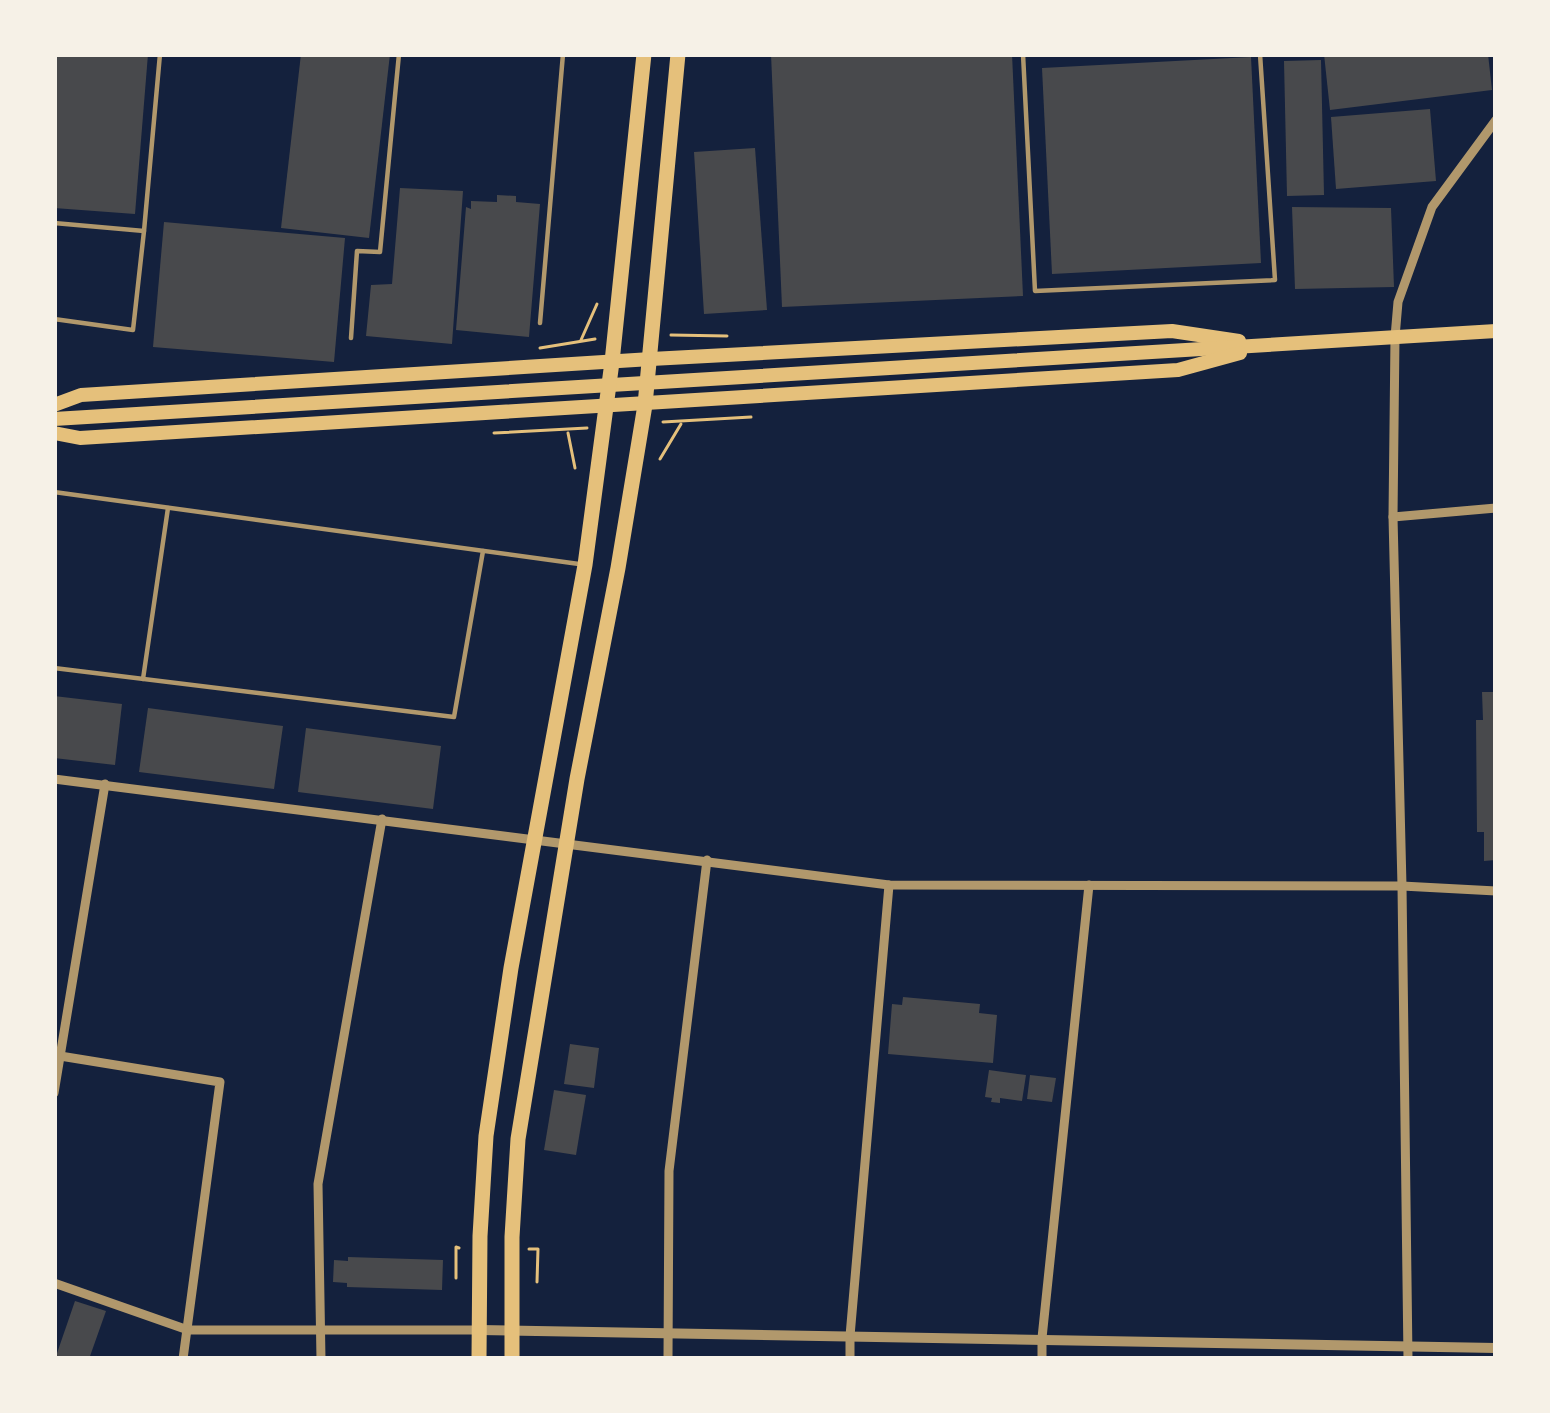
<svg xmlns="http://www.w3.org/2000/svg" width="1550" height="1413" viewBox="0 0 1550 1413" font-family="'DM Sans',sans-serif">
<rect width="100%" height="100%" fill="#14213d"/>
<g fill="#48494c">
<path d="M54 54H148L135 214 54 208Z"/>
<path d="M301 54H390L369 238 281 228Z"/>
<path d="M771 54H1012L1023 296 782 307Z"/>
<path d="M1324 54H1488L1492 90 1330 110Z"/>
<path d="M1251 57 1261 263 1052 274 1042 68Z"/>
<path d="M1321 60 1324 195 1287 196 1284 61Z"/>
<path d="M1430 109 1436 181 1336 189 1331 117Z"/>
<path d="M755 148 767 310 704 314 694 152Z"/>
<path d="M400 188 463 191 452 344 366 336 371 285 392 284Z"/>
<path d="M497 195 516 196V202L540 204 529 337 456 330 466 207 471 209V201L497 202Z"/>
<path d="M1292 207 1391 208 1394 287 1295 289Z"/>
<path d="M164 222 345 238 334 362 153 347Z"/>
<path d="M1482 692H1496V860L1484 861V832H1477L1476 720H1483Z"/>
<path d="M54 696 122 704 115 765 54 758Z"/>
<path d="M148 708 283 726 274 789 139 772Z"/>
<path d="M306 728 441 746 433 809 298 792Z"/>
<path d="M903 997 980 1004 979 1013 997 1015 993 1063 888 1054 892 1004 902 1005Z"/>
<path d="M570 1044 599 1048 594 1088 564 1084Z"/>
<path d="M989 1070 1026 1075 1022 1101 1000 1098V1103L991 1102 992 1098 985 1097Z"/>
<path d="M1030 1075 1056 1078 1052 1102 1027 1099Z"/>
<path d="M554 1090 586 1095 576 1155 544 1150Z"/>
<path d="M348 1257 443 1260 442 1290 347 1287V1283L333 1282 334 1260 348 1261Z"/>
<path d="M75 1301 106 1311 89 1359H55Z"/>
</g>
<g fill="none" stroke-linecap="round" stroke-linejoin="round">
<g stroke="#e5c07b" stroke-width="3">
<path d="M671 335 727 336"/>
<path d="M581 340 597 304"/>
<path d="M540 348 595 339"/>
<path d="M663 422 751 417"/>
<path d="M494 433 587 428"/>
<path d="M568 433 575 468"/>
<path d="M660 459 681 424"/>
<path d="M529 1249H538L537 1282"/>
<path d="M456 1278V1247L459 1248"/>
</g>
<g stroke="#b1986c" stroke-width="4.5">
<path d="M1023 54 1035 291 1275 280 1260 54"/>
<path d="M54 223 144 231 160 54"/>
<path d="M54 319 133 330 144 231"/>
<path d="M540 323 563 54"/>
<path d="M351 338 357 251 380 252 399 54"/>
<path d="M54 492 579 564"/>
<path d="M54 668 454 717 483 551"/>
<path d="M143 679 168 508"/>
</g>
<g stroke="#b1986c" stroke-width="9">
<path d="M1393 517 1496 508"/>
<path d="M54 779 889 885 1402 886 1496 891"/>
<path d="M54 1055 220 1082 183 1359"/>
<path d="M54 1093 105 784"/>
<path d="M54 1283 188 1330H479"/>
<path d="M321 1359 318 1184 382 819"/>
<path d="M668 1359 669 1171 707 860"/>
<path d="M850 1359V1336L889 885"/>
<path d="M1042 1359V1338L1089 885"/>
<path d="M1408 1359 1402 886 1393 517 1395 337 1398 302 1432 207 1496 120"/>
</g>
<path stroke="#b1986c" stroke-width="10" d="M479 1330 1496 1348"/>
<g stroke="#e5c07b" stroke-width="14">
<path d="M54 405 81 395 651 359 1172 331 1239 341"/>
<path d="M54 419 1496 331"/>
<path d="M54 433 80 438 1178 370 1240 353"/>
</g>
<g stroke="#e5c07b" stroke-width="15">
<path d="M479 1359 480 1236 486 1136 511 968 585 565 612 362 644 54"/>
<path d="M512 1359V1237L518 1139 577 779 618 568 645 405 678 54"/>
</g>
</g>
<rect width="1550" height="1413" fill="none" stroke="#f6f1e7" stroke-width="114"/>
</svg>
